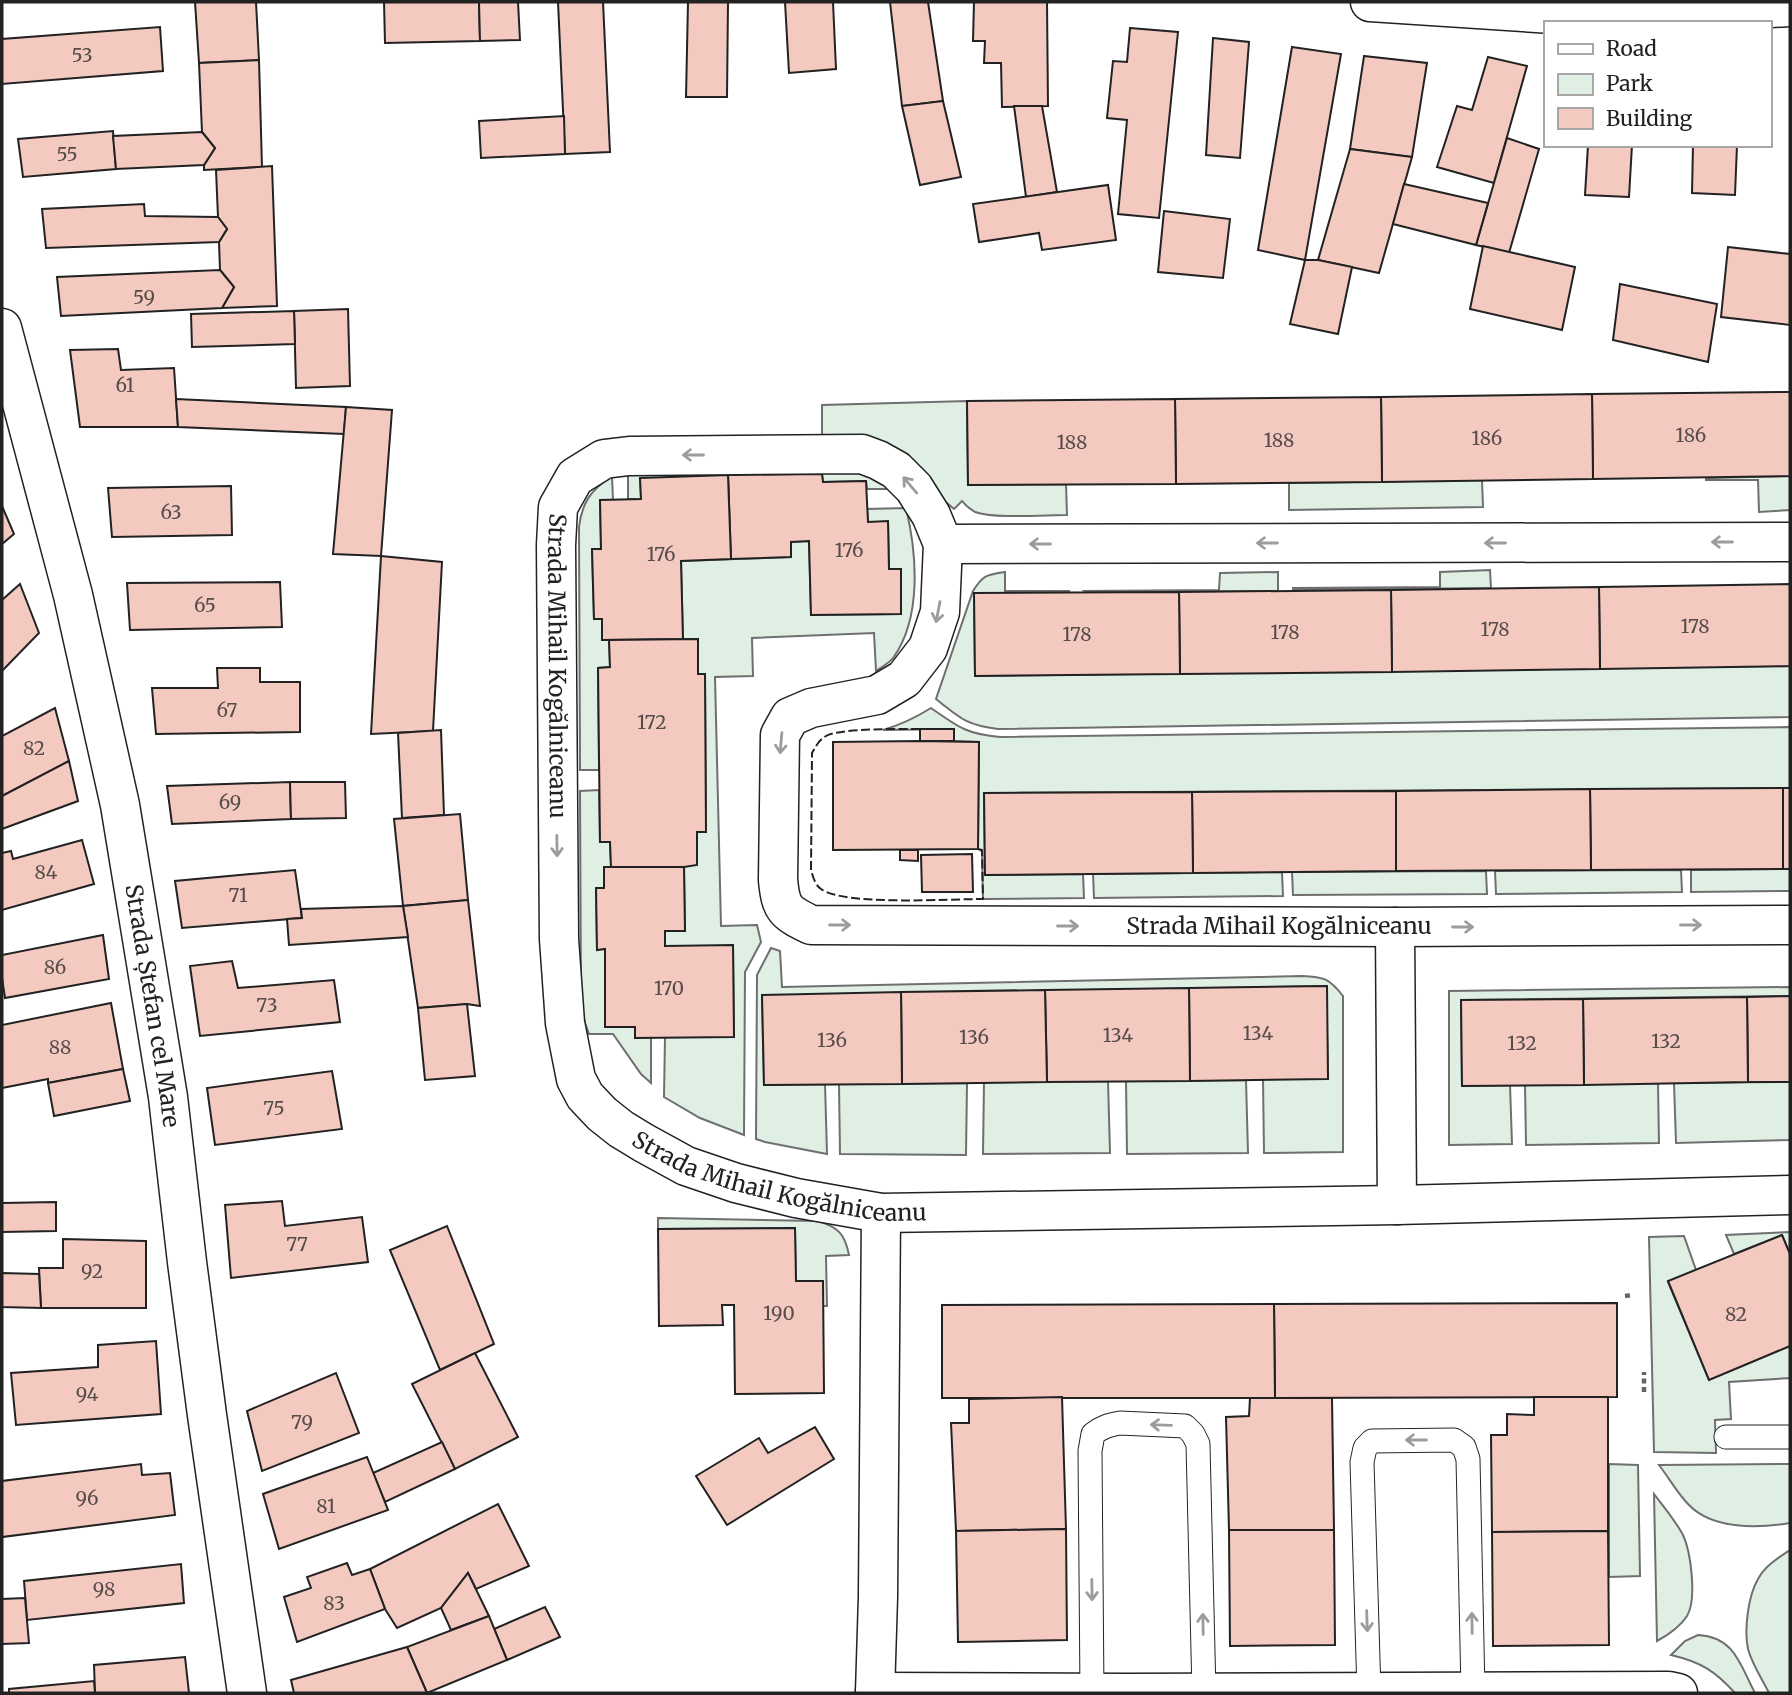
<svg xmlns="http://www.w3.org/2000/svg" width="1792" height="1695" viewBox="0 0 1792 1695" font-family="Merriweather,serif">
<rect width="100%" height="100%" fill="#fff"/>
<g fill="#e0efe3" stroke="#6f6f6f" stroke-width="2">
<path d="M967 401 968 485 1066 484 1067 515C1045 515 993 519 975 512 970 509 965 505 962 501L954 509 927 486 852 436 822 435V405Z"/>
<path d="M855 469 894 489H867L866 481 823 482 822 474 640 479 641 499H628V474Z"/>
<path d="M612 476 613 500H600L601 549H592L594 619H602V640H609L610 667 598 668 599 770H580L579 527C582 502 591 490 612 476Z"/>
<path d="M1790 476V510L1759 512 1758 480H1706V478Z"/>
<path d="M1482 480 1483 507 1289 510V483Z"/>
<path d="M906 508C917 554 922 618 893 658 889 663 882 667 876 671L874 633 752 638 753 676 715 677 721 926 757 925 761 942 745 972 744 1135 700 1118 664 1097 665 1037H734L733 946H665V931H685L684 867 697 832H706L705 674H698L697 639H683L681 561 791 557V542L809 541 811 615 900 614 901 570 889 569 888 522H868L867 509Z"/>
<path d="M1490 570 1491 588 1293 590V588L1440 587V572Z"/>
<path d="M1005 572V591H1069V593L974 594 975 676 1790 666V717L998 729C966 725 960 718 936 699L973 591C983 575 986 575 1005 572Z"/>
<path d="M1278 572V591L1085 592 1084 591 1219 590 1220 573Z"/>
<path d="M931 708C958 727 966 734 1000 737L1790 727V788L984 793 985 875 1083 874 1084 898 983 899 982 851 978 849 979 742 954 741V729L883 730C900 725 915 718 931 708Z"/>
<path d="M599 790 600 842H610L611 867 604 868V888H596L597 949H605V1027H635L651 1038V1083L641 1074 613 1034H589L585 1023 581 1004 580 791Z"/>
<path d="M1790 869V891L1691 892V870Z"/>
<path d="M1681 870 1682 892 1496 894 1495 871Z"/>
<path d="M1486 871 1487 894 1293 895 1292 872Z"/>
<path d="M1282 872 1283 896 1094 898 1093 874Z"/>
<path d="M771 948 780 951 782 987 1302 976C1324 977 1329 978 1343 996V1152L1264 1153 1263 1079H1328L1326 986 762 996 764 1085 825 1084 827 1154 765 1142 756 1139 757 975Z"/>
<path d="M1790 987V996L1461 1000 1462 1086 1510 1085 1512 1144 1449 1145V991Z"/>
<path d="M1246 1080 1248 1153 1127 1154 1126 1081Z"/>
<path d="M1108 1081 1110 1153 983 1154 984 1082Z"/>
<path d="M1790 1082V1140L1676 1143 1674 1083Z"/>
<path d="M967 1083 966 1155 840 1154 839 1084Z"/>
<path d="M1658 1083 1659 1143 1526 1145 1525 1085Z"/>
<path d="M658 1218 818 1221C838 1227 845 1234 849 1255L826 1256 827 1306H823V1282L796 1281 795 1228 658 1229Z"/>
<path d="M1790 1232V1254L1782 1235 1734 1254 1726 1235Z"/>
<path d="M1684 1236 1696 1270 1668 1282 1709 1380 1790 1346V1378L1729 1382 1731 1419 1715 1420 1716 1453 1654 1452 1649 1237Z"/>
<path d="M1609 1464 1638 1465 1640 1576 1609 1577Z"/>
<path d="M1790 1464V1523C1759 1528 1713 1530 1689 1505 1678 1494 1669 1478 1659 1465Z"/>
<path d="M1654 1494C1664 1507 1675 1520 1683 1535 1691 1552 1697 1600 1687 1616 1680 1627 1668 1635 1657 1641Z"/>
<path d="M1790 1550V1693H1769C1762 1679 1752 1664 1748 1649 1744 1630 1748 1596 1758 1579 1765 1566 1778 1558 1790 1550Z"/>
<path d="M1698 1635C1735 1637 1740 1665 1755 1693H1735C1715 1671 1701 1662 1671 1655L1685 1641Z"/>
</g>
<g fill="#f3c9c0" stroke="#222" stroke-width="2">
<path d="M195 2H256L259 60 199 63Z"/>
<path d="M384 2H479L480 41 385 43Z"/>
<path d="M479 2H518L520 40 480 41Z"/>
<path d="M558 2H603L610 152 565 154Z"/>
<path d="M688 2H728L727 97H686Z"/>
<path d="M785 2H833L836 69 789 73Z"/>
<path d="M890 2H928L943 101 902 106Z"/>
<path d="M974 2H1047L1048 106 1002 107 1001 63H984L985 41H973Z"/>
<path d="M160 27 163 71 2 84V39Z"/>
<path d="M1130 28 1178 32 1159 218 1118 214 1127 120 1107 118 1113 61 1127 62Z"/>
<path d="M1213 38 1249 42 1240 158 1206 155Z"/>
<path d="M1292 47 1341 54 1305 260 1258 250Z"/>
<path d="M1364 56 1427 63 1412 157 1350 149Z"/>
<path d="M1488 57 1527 66 1494 183 1437 167 1457 106 1472 110Z"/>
<path d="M259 60 262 167 204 170V165L215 148 202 132 199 63Z"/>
<path d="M943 101 961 177 920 185 902 106Z"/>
<path d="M1014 106H1042L1057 192 1026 197Z"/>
<path d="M564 116 565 154 481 158 479 121Z"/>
<path d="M113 131 116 169 23 177 18 139Z"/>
<path d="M202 132 215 148 204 165 116 169 113 136Z"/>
<path d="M1507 138 1539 149 1509 253 1476 245Z"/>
<path d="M1588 145H1632L1629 197 1585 195Z"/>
<path d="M1693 145H1737L1735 195 1692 193Z"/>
<path d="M1350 149 1412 157 1379 273 1318 260Z"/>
<path d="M272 166 277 306 222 308 234 287 220 270 219 242 227 229 218 217 216 170Z"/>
<path d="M1404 184 1488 203 1476 245 1393 224Z"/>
<path d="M1108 185 1116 240 1042 250 1039 233 979 242 973 204Z"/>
<path d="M144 204 145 216 218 217 227 229 219 242 46 248 42 209Z"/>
<path d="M1164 211 1230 219 1223 278 1158 272Z"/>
<path d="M1483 246 1575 267 1562 330 1470 309Z"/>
<path d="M1728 247 1790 254V325L1721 317Z"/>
<path d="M1305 260H1318L1352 267 1338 334 1290 324Z"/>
<path d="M220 270 234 287 222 308 61 316 57 277Z"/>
<path d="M1620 284 1717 304 1708 362 1613 340Z"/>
<path d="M348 309 350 386 296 388 294 311Z"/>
<path d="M294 311 295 344 192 347 191 314Z"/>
<path d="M118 349 121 370 174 368 178 427H80L70 350Z"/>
<path d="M1790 392V476L1593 479 1592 394Z"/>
<path d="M1592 394 1593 479 1382 482 1381 397Z"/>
<path d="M1381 397 1382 482 1176 484 1175 399Z"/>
<path d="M176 399 346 407 344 434 178 427Z"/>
<path d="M1175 399 1176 484 968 485 967 401Z"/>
<path d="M346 407 392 410 381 556 333 554Z"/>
<path d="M822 474 823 482 866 481 868 522 888 521 889 569H901V614L811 615 809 541 791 542V557L731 559 728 475Z"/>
<path d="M728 475 731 559 681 561 683 639 602 640V619H594L592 549H601L600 500 641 499 640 478Z"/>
<path d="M231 486 232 535 112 537 108 488Z"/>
<path d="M2 506 14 534 2 544Z"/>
<path d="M381 556 442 562 433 731 371 734Z"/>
<path d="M280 582 282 627 130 630 127 583Z"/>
<path d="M20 584 39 633 2 671V600Z"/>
<path d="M1790 584V666L1600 669 1599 587Z"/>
<path d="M1599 587 1600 669 1392 672 1391 590Z"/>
<path d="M1391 590 1392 672 1180 674 1179 592Z"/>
<path d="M1179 592 1180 674 975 676 974 593Z"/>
<path d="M698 639V674H705L706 832H697V865L684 867H611L610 842H600L598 668 610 667 609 640Z"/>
<path d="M217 668H260V682H300V732L156 734 152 688H218Z"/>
<path d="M55 708 69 761 2 796V736Z"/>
<rect x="920" y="729" width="34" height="12"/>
<path d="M441 730 444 815 402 818 398 733Z"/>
<path d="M920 741 979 742 978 849 833 850V742Z"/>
<path d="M69 761 78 801 2 829V796Z"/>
<path d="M290 782 291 819 172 824 167 786Z"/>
<path d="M290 782H345L346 818 291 819Z"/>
<rect x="1783" y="788" width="7" height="81"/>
<path d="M1783 788V869L1591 870 1590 789Z"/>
<path d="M1590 789 1591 870 1396 871V791Z"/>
<path d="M1396 791V871L1193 873 1192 792Z"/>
<path d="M1192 792 1193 873 985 875 984 793Z"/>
<path d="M460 814 468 900 403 906 394 819Z"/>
<path d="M82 840 94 884 2 910V853L11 851 13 859Z"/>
<path d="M900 850H918V861L900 860Z"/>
<path d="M972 854 973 892H922L921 855Z"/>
<path d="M604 867H684L685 931H665V946L733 945 734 1037 635 1038V1027H605V949L597 950 596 888H604Z"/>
<path d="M295 870 302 918 182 928 175 881Z"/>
<path d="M468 900 480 1006 467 1004 418 1008 403 906Z"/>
<path d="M403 906 408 937 289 945 287 919 302 918 301 909Z"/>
<path d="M103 935 109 979 5 998 2 978V955Z"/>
<path d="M232 961 238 988 334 980 340 1022 200 1036 190 966Z"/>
<path d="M1327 986 1328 1079 1190 1081 1189 988Z"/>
<path d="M1189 988 1190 1081 1047 1082 1045 990Z"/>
<path d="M1045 990 1047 1082 902 1084 901 992Z"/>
<path d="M901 992 902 1084 764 1085 762 995Z"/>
<path d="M1790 996V1082H1748L1747 997Z"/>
<path d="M1747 997 1748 1082 1584 1085 1583 999Z"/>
<path d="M1583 999 1584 1085 1462 1086 1461 1000Z"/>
<path d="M111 1003 123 1069 48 1083V1079L2 1088V1025Z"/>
<path d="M467 1004 475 1076 425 1080 418 1008Z"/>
<path d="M123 1069 130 1101 54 1116 48 1083Z"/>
<path d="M332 1071 342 1129 215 1145 207 1088Z"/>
<path d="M282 1201 285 1226 362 1217 368 1262 231 1278 225 1205Z"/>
<path d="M56 1202V1231L2 1232V1203Z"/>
<path d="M447 1226 494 1344 440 1370 390 1250Z"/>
<path d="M795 1228 796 1281H823L824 1393 735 1394 734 1305H722L723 1325 659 1326 658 1229Z"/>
<path d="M1782 1235 1790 1254V1346L1709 1380 1668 1281Z"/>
<path d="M63 1239 146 1241V1308H41L39 1268H63Z"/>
<path d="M2 1273 39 1274 41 1308 2 1307Z"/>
<path d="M1617 1303V1397L1275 1398 1274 1304Z"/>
<path d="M1274 1304 1275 1398H942V1305Z"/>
<path d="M156 1341 161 1414 16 1425 11 1373 98 1367V1345Z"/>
<path d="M475 1353 518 1437 455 1469 412 1384Z"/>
<path d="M336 1373 359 1433 262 1471 247 1411Z"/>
<path d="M1062 1397 1066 1529 956 1531 951 1423H969V1399Z"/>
<path d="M1534 1397H1608V1531L1492 1532 1491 1435H1507V1414L1534 1415Z"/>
<path d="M1250 1398H1332L1334 1530H1229L1226 1417 1249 1416Z"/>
<path d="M815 1427 834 1459 727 1525 696 1476 759 1438 768 1453Z"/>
<path d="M442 1442 455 1469 385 1502 373 1473Z"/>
<path d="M367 1457 388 1510 279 1549 263 1494Z"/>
<path d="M141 1464 142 1475 170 1473 175 1515 2 1537V1481Z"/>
<path d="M498 1504 529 1566 476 1589 468 1573 441 1608 397 1628 385 1609 370 1569Z"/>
<path d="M1066 1529 1067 1640 958 1642 956 1531Z"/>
<path d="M1229 1530H1334L1335 1645 1230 1646Z"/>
<path d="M1608 1531 1609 1645 1493 1646 1492 1532Z"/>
<path d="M347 1563 352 1575 370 1569 385 1609 297 1642 284 1597 311 1588 307 1577Z"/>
<path d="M181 1564 184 1603 27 1620 24 1581Z"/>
<path d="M468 1573 489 1616 451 1630 441 1608Z"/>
<path d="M25 1598 29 1643 2 1644V1599Z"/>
<path d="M545 1607 560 1637 507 1660 494 1629Z"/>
<path d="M489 1616 507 1660 427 1693 407 1647Z"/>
<path d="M407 1647 427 1693H294L291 1680Z"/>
<path d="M185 1657 189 1693H95L94 1665Z"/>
<path d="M94 1681 95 1693H9V1689Z"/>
</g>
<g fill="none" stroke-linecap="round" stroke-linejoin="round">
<defs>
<g id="service">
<path d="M1726 1437H1790"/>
<path d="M1369 1692 1362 1462 1365 1448 1372 1441 1454 1440 1464 1447 1468 1459 1473 1691"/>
<path d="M1092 1693 1090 1451 1093 1434C1102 1427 1109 1425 1120 1423L1185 1426 1193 1434 1198 1444 1204 1693"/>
</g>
<g id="minor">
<path d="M1370 2 1567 15 1719 11 1790 7"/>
<path id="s1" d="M2 328 73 595 120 805 168 1097 187 1262 207 1415 247 1693"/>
<path d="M943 544 1790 542"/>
<path id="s2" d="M1790 925 1395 927 811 925C785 912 781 910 778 880L780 735 790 717 811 708 877 695 904 679 928 648 940 612 943 544 931 515 914 488 896 470 878 460 862 454 629 456 604 459 575 477 558 507 556 545 559 939 565 1023 576 1079 585 1096 602 1114 621 1129 644 1143 686 1166 736 1183 796 1198 881 1213 1397 1205 1790 1195"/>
<path d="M1395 927 1397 1205"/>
<path d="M875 1692 1126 1693 1669 1691 1678 1693"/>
<path d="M875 1693 878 1597 881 1213"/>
</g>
</defs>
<use href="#service" stroke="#222" stroke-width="25"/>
<use href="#minor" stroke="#222" stroke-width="41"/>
<g stroke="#646464" stroke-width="4.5" stroke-dasharray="5 3.5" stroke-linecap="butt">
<path d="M1625 1296 1633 1295"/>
<path d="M1644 1392V1372"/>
</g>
<use href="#service" stroke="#fff" stroke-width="23"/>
<use href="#minor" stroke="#fff" stroke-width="38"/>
<path stroke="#222" stroke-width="2" stroke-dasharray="9 3.5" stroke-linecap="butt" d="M920 729C901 729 840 728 826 736 819 740 816 746 812 753L811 870C813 877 815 885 821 889 844 906 950 899 983 899L982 850 978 849"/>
</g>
<defs><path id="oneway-shaft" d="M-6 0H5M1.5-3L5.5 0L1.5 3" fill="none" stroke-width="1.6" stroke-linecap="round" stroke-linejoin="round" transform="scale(1.75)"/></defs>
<g stroke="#9c9c9c">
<use href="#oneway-shaft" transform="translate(693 455) rotate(180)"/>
<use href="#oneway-shaft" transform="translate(910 485) rotate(-130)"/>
<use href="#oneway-shaft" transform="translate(1722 542) rotate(180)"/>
<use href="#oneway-shaft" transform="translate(1267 543) rotate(180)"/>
<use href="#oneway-shaft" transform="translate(1495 543) rotate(180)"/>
<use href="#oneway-shaft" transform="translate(1040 544) rotate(180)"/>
<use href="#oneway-shaft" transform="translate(938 612) rotate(101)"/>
<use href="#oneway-shaft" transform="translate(781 743) rotate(95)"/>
<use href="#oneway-shaft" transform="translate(557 846) rotate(89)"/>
<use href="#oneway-shaft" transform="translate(840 925)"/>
<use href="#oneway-shaft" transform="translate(1691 925)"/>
<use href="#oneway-shaft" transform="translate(1068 926)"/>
<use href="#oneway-shaft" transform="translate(1463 927)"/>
<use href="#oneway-shaft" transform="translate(1161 1425) rotate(-178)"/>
<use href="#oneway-shaft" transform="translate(1416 1440) rotate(180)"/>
<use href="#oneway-shaft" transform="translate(1092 1590) rotate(89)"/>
<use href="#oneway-shaft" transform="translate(1367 1621) rotate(88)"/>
<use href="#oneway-shaft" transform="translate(1472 1623) rotate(-91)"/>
<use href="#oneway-shaft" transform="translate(1203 1624) rotate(-91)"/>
</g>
<g text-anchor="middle" stroke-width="5" stroke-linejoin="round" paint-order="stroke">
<g font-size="19" fill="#564c4a">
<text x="82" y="62">53</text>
<text x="67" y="161">55</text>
<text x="144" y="304">59</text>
<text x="125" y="392">61</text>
<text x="1691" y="442">186</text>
<text x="1487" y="445">186</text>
<text x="1279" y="447">188</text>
<text x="1072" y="449">188</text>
<text x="171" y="519">63</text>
<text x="849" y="557">176</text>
<text x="661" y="561">176</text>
<text x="205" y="612">65</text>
<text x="1695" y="633">178</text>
<text x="1495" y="636">178</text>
<text x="1285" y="639">178</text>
<text x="1077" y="641">178</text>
<text x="227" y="717">67</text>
<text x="652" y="729">172</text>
<text x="34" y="755">82</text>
<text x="230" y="809">69</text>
<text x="46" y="879">84</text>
<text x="238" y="902">71</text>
<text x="55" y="974">86</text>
<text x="669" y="995">170</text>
<text x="267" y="1012">73</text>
<text x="1258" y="1040">134</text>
<text x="1118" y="1042">134</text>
<text x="974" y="1044">136</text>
<text x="832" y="1047">136</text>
<text x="1666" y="1048">132</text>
<text x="1522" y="1050">132</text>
<text x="60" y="1054">88</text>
<text x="274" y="1115">75</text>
<text x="297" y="1251">77</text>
<text x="92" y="1278">92</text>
<text x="779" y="1320">190</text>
<text x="1736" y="1321">82</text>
<text x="87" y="1401">94</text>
<text x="302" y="1429">79</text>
<text x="87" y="1505">96</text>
<text x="326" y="1513">81</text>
<text x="104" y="1596">98</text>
<text x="334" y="1610">83</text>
</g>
<g font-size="23" fill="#222" stroke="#fff">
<text dy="8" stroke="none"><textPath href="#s2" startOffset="2084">Strada Mihail Kogălniceanu</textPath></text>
<text x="1279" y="934">Strada Mihail Kogălniceanu</text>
<text dy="8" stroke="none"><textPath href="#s1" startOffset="695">Strada Ștefan cel Mare</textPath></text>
<text dy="8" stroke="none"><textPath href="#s2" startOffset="2735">Strada Mihail Kogălniceanu</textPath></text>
</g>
</g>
<rect width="1792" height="1695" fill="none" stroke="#222222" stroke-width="7"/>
<rect x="1544" y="21" width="228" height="126" fill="#ffffff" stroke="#a7a7a7" stroke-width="2"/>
<rect x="1558" y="44" width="35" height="10" fill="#ffffff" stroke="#a7a7a7" stroke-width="2"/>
<text x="1606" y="56" font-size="21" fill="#222222">Road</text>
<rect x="1558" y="74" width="35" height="21" fill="#e0efe3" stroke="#a7a7a7" stroke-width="2"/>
<text x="1606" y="91" font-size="21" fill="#222222">Park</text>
<rect x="1558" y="108" width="35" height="21" fill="#f3c9c0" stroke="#a7a7a7" stroke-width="2"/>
<text x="1606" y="126" font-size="21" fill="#222222">Building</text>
</svg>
